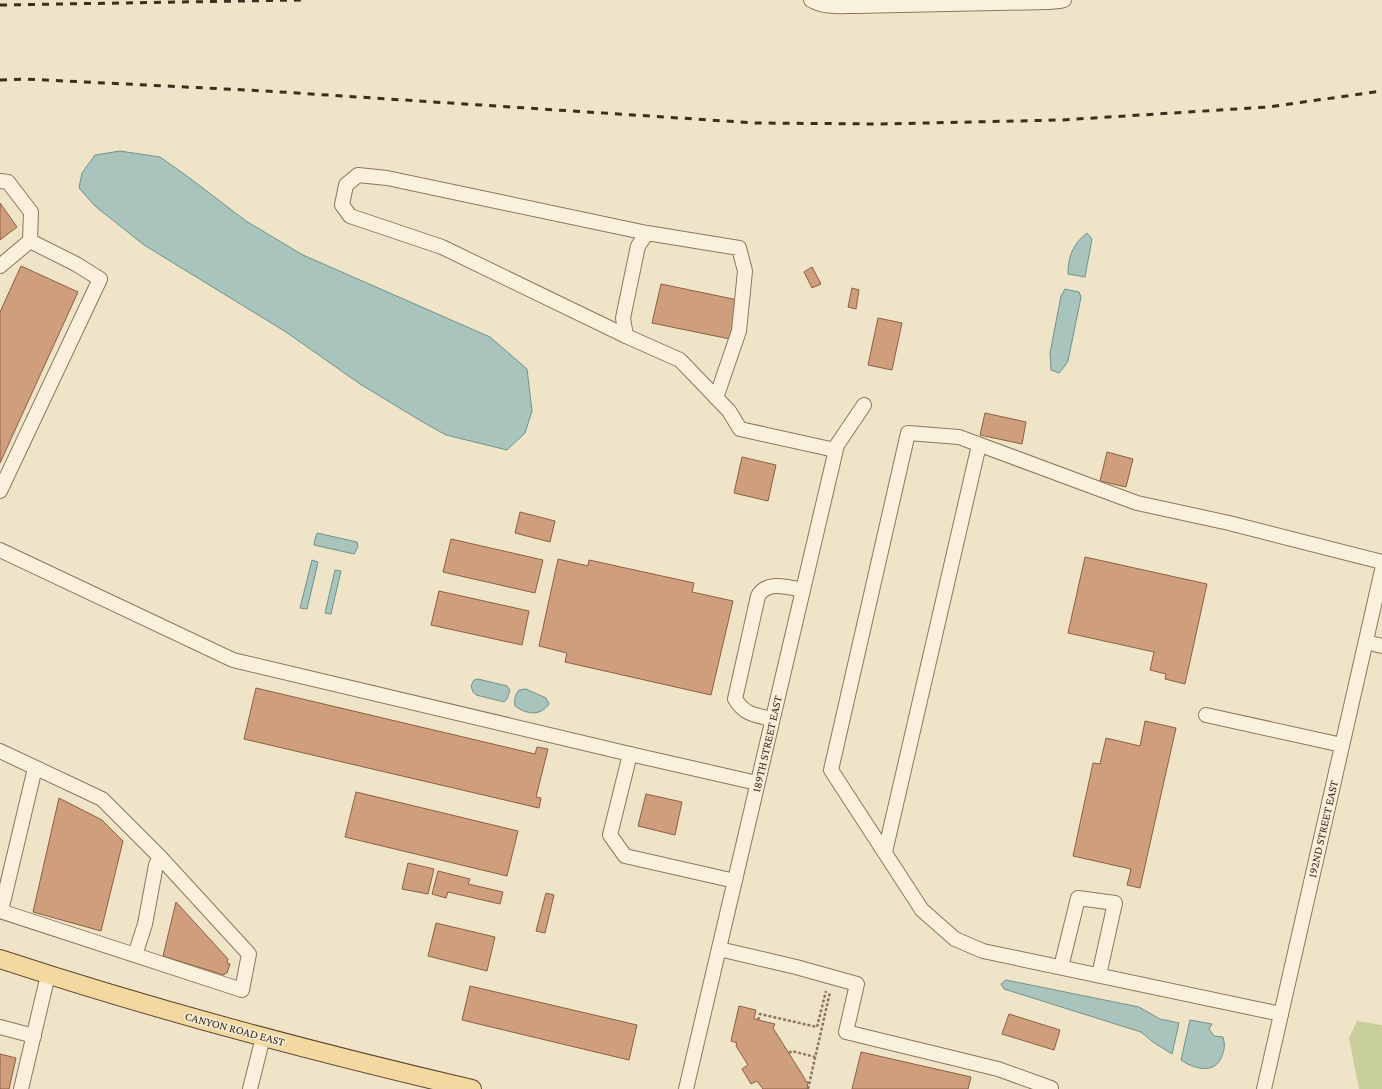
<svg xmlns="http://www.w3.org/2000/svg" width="1382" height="1089" viewBox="0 0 1382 1089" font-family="'Crimson Pro',serif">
<rect width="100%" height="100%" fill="#f0e4c8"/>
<path fill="#c9cf9b" d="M1357 1021 1382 1025V1089H1359L1349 1038Z"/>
<g fill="#a9c4bc" stroke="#6f938a">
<path d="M120 151 160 157 187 176 246 221 303 255 490 337 527 369 532 411 525 433 507 450 446 435 421 421 360 384 286 332 144 245 95 206 79 188 82 173 95 155Z"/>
<path d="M1087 233 1092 239 1085 277 1068 274C1068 256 1073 244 1087 233Z"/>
<path d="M1065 289 1079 292 1081 297 1068 361 1064 367 1059 373 1051 370 1050 353 1061 296Z"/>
<path d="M317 533 357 542 358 547 354 554 314 545 315 539Z"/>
<path d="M312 560 318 562 307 609 300 608Z"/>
<path d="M335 570 341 571 331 614 325 613Z"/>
<path d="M478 679 507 686 510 690 507 699 504 702 476 695 473 692 471 686 474 680Z"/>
<path d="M526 689 546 698 549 704C540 717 526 714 515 706 514 699 515 695 519 690Z"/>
<path d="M1006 980 1139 1007 1160 1019 1179 1023 1172 1054 1153 1042 1141 1032 1004 989 1001 984Z"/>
<path d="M1190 1020 1212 1024 1209 1029 1214 1036 1223 1037C1225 1044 1225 1048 1222 1056 1215 1075 1194 1069 1181 1060Z"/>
</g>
<g fill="#cf9f7d" stroke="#8d5f41">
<path d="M0 203 17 227 0 240Z"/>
<path d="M21 266 78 292 0 463V312Z"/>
<path d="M812 267 821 284 812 288 804 272Z"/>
<path d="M661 284 738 300 730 339 652 323Z"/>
<path d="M852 288 859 290 856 309 848 307Z"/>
<path d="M878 318 902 323 892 370 868 365Z"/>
<path d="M985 413 1026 422 1022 444 980 435Z"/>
<path d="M1107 452 1133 459 1126 487 1100 481Z"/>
<path d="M742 457 776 465 768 501 734 493Z"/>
<path d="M520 512 555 521 550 542 515 533Z"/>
<path d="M451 539 543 560 535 593 443 572Z"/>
<path d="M1085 557 1207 584 1185 684 1165 679 1166 674 1150 670 1154 652 1068 633Z"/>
<path d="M558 559 588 566 589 560 694 583 692 592 733 601 711 695 565 662 567 653 539 646Z"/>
<path d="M439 591 529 611 522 645 431 625Z"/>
<path d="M256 688 535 754 537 747 548 749 536 797 541 798 539 808 244 739Z"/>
<path d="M1145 721 1176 728 1140 888 1127 885 1131 869 1073 856 1093 763 1100 764 1106 738 1140 746Z"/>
<path d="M356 792 518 831 507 876 345 837Z"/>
<path d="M646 794 682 802 675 835 638 826Z"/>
<path d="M59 798 102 820 123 841 101 931 33 912Z"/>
<path d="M408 863 434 869 428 894 402 889Z"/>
<path d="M438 871 470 879 468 884 503 892 500 904 448 892 446 898 432 894Z"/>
<path d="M546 893 554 895 545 933 536 931Z"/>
<path d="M176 902 228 959 227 963 230 964 227 973H225L224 975 163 956Z"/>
<path d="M436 923 495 937 487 971 428 956Z"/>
<path d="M470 986 637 1025 629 1060 462 1020Z"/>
<path d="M739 1006 756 1010 754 1019 775 1024 773 1028 805 1079V1081L808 1082 807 1089H763L757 1081 751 1084 742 1069 748 1065 736 1046 737 1043 731 1041Z"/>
<path d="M1009 1014 1060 1030 1054 1050 1002 1034Z"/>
<path d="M861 1052 971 1077 968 1089H852Z"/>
<path d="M0 1054 16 1058 9 1089H0Z"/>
</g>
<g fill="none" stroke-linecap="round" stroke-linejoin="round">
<defs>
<g id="minor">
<path d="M811 0C824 8 841 6 855 6L1048 2 1060 1 1064 0"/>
<path d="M0 181 8 182 31 212 30 241"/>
<path d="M0 266 30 241 76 264 100 279 0 491"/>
<path d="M626 336 442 247 350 216 342 205 346 185 358 175 387 178 647 233"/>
<path d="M716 398 739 331 745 271 739 248 647 233 638 246 623 318 626 336 680 360 729 411 740 429 835 450"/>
<path d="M0 550 233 660 630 754"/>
<path d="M1366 642 1382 646"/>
<path d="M1206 715 1342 745"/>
<path d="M772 719C755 715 745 715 735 699L758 596C767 580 788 587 803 590"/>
<path d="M0 751 102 799 160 857 249 954 242 990 0 911"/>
<path d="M885 852 979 445"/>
<path d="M735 881 625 856 610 835 630 754 757 783"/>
<path d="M1 911 35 768"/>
<path d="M719 949 796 967 857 984 846 1032 998 1069 1051 1088"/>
<path d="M135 955 145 924 156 865 160 857"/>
<path d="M1061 967 1078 898 1115 903 1099 975"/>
<path d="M1281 1014 983 951 955 939 922 910 831 770 908 433 959 437 1137 503 1229 523 1382 562"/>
<path d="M0 1027 34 1036"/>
<path d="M21 1089 48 975"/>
<path d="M250 1089 263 1037"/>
<path d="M686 1089 837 445 864 405"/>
<path d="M1264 1089 1382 570"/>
</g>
<path id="major" d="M0 959C155 1010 313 1052 472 1089"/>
</defs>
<use href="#minor" stroke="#8d765c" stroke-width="16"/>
<use href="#major" stroke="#5b4430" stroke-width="20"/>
<g stroke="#8d765c" stroke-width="2.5" stroke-dasharray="3 2" stroke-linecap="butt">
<path d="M758 1020 760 1014 817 1027 826 991"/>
<path d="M789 1053 792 1051 815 1057"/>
<path d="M808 1089 830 992"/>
</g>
<use href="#minor" stroke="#faf1dc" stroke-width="14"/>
<use href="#major" stroke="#f3d9a0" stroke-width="18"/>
<g stroke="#3d2e20" stroke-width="3" stroke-dasharray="7 7" stroke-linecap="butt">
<path d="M0 5 302 0"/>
<path d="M0 80 25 79 266 91 756 123 881 124 1061 120 1268 107 1382 91"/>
</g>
</g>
<g text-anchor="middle" stroke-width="3" stroke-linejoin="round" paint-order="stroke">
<g font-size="12" fill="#3d2e20" stroke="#f7eed8">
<text transform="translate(767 744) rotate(-77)" y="4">189TH STREET EAST</text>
<text transform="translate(1323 829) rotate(-77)" y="4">192ND STREET EAST</text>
<text transform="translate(235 1029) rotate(15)" y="4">CANYON ROAD EAST</text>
</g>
</g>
</svg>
